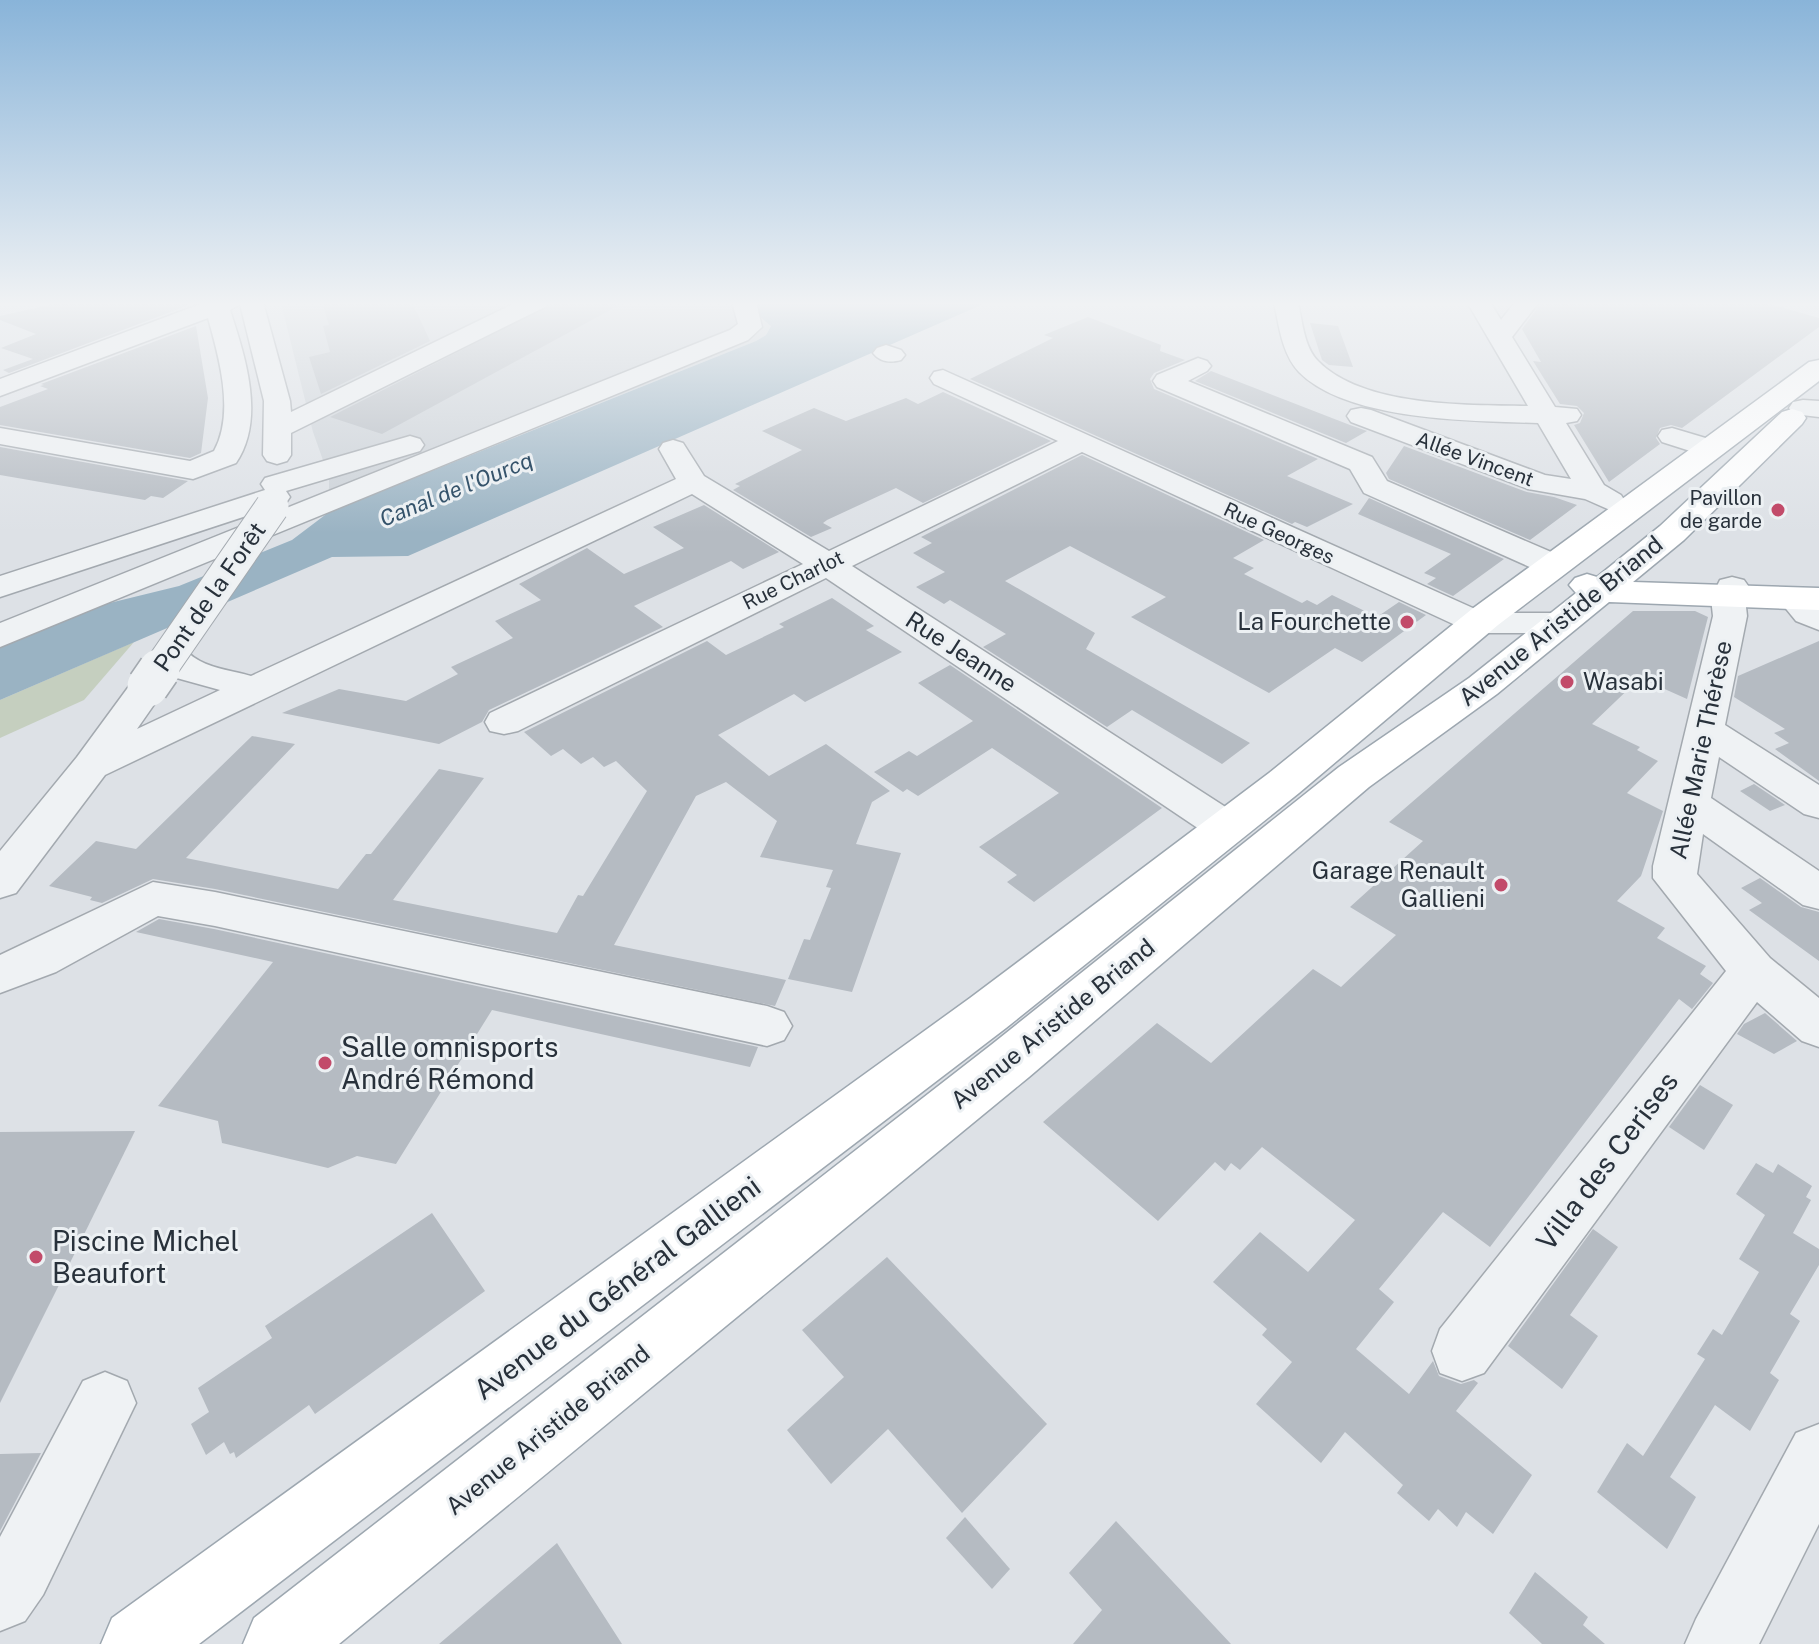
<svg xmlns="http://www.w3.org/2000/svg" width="1819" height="1644" viewBox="0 0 1819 1644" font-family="'Public Sans',sans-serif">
<rect width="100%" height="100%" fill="#dde1e6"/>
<path fill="#cbd1d7" d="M754 302 758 315 771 325 766 335 756 341 329 512V477L313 432 281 303Z"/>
<path fill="#c5cfbf" d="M134 642 84 700 0 738V700Z"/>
<path fill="#9ab3c3" d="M754 302H988L408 556 332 557 0 700V643L81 610 179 586 292 540 329 512 756 341 766 335 771 326 758 315Z"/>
<g fill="#b5bbc2">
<path d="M62 302H181L189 305 9 373 3 370 33 359 1 348 36 334 0 320V316Z"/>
<path d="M322 302H412L430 341 321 394 309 357 330 352 323 326 329 325Z"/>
<path d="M556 302H625L382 434 330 417Z"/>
<path d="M1542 302H1763L1819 318V327L1682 428 1671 425 1660 428 1656 438 1660 444 1609 482 1574 425 1580 423 1584 413 1577 406 1560 404 1533 361 1541 362 1522 329Z"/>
<path d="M1088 317 1161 345 1160 351 1185 360 1154 373 1150 379 1154 389 1318 459 1287 476 1353 504 1307 527 1295 522 1292 524 970 379 1053 338 1044 335Z"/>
<path d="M1310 323 1338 326 1353 367 1329 365 1322 360Z"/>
<path d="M196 326 208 398 201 453 190 458 0 425V407L48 389 40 386 44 385 41 384Z"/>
<path d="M1211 371 1350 425 1367 431 1346 443 1195 381Z"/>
<path d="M943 392 1051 441 923 503 896 488 827 520 823 523 832 528 811 537 733 490 740 486 735 484 802 450 762 431 814 408 846 421 906 398 918 404Z"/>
<path d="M1404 446 1527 492 1554 497 1577 505 1530 540 1389 479 1386 473Z"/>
<path d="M0 447 188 481 163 498 151 496 145 500 0 475Z"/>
<path d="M1082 455 1264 540 1233 558 1254 568 1244 574 1302 603 1307 600 1317 605 1332 595 1377 617 1399 602 1426 615 1362 662 1335 648 1269 693 1131 617 1166 597 1070 546 1005 581 1095 633 1086 649 1250 743 1222 764 1132 710 1107 727 983 647 1006 634 950 600 944 604 916 587 945 572 913 553 932 543 921 537Z"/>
<path d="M1369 498 1504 559 1453 596 1427 584 1436 578 1424 573 1451 554 1358 514Z"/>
<path d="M704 505 779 552 743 569 731 561 634 606 663 627 489 710 482 722 439 744 282 713 339 689 406 701 458 674 451 667 513 638 495 621 541 600 519 584 587 548 624 574 684 548 653 527Z"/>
<path d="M832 598 874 626 866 630 902 652 805 702 794 694 718 735 769 776 826 744 890 791 872 802 856 844 901 853 852 992 788 979 804 939 810 940 831 888 826 887 833 870 760 857 777 821 726 782 696 796 614 945 786 980 775 1006 215 889 153 879 102 903 90 900 92 897 49 886 96 841 136 849 252 736 295 744 186 858 338 889 366 854H371L439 769 484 778 393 900 557 933 578 895 583 896 647 791 616 761 604 767 593 757 581 764 563 749 551 756 524 732 707 641 726 655 784 627 779 624Z"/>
<path d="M1633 611H1695L1708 617 1687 699 1640 678 1592 724 1640 747 1637 750 1658 761 1627 793 1663 811 1641 876 1617 901 1665 928 1657 938 1706 966 1700 974 1713 983 1692 1009 1679 999 1490 1247 1443 1212 1379 1289 1394 1302 1356 1349 1409 1394 1433 1361 1439 1376 1461 1384 1474 1380 1478 1383 1456 1411 1532 1475 1493 1534 1466 1512 1457 1527 1438 1509 1429 1521 1397 1493 1403 1485 1345 1432 1321 1463 1256 1404 1292 1362 1262 1335 1267 1329 1213 1282 1260 1232 1308 1272 1355 1220 1262 1147 1240 1170 1231 1163 1225 1171 1215 1162 1158 1221 1043 1122 1157 1023 1211 1063 1313 969 1341 987 1396 935 1350 907 1423 841 1389 822Z"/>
<path d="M1819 641V781L1775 749 1789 743 1774 733 1785 729 1734 697 1738 676Z"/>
<path d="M950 665 1162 808 1034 902 1007 882 1017 875 979 847 1059 793 992 748 918 796 907 789 903 792 874 772 909 751 917 756 973 721 918 683Z"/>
<path d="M1754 784 1785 805 1770 811 1740 791Z"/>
<path d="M1760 878 1801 907 1819 912V961L1749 910 1762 903 1741 888Z"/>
<path d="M159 919 214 929 758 1047 750 1067 492 1010 396 1164 357 1156 328 1168 222 1143 218 1121 158 1106 273 962 136 932Z"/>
<path d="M1765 1013 1797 1041 1774 1054 1737 1034 1744 1024Z"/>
<path d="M1700 1085 1733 1105 1704 1150 1669 1127Z"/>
<path d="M135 1131 65 1273 0 1403V1132Z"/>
<path d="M1756 1163 1773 1173 1778 1164 1812 1186 1806 1197 1811 1200 1793 1233 1819 1249V1265L1790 1314 1800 1321 1770 1373 1779 1380 1750 1431 1715 1405 1670 1477 1696 1497 1667 1549 1597 1492 1627 1443 1643 1456 1705 1359 1697 1354 1713 1329 1722 1335 1759 1272 1739 1259 1765 1215 1736 1194Z"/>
<path d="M432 1213 485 1291 315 1414 309 1405 236 1458 234 1452 230 1454 224 1442 206 1455 191 1424 209 1412 198 1388 272 1338 265 1326Z"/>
<path d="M1593 1229 1618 1247 1570 1315 1598 1336 1562 1389 1508 1346Z"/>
<path d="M887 1257 1047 1424 962 1513 888 1429 831 1484 787 1430 844 1377 802 1330Z"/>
<path d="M41 1453 0 1531V1454Z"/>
<path d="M965 1517 1010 1569 992 1589 946 1538Z"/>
<path d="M1116 1521 1231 1644H1073L1102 1610 1069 1573Z"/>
<path d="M557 1543 622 1644H439L480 1609Z"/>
<path d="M1535 1572 1588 1617 1583 1625 1605 1644H1542L1509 1613Z"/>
</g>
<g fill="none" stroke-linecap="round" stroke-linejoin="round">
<defs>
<g id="minor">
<path d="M206 302H263L290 401 291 412 517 302H548L545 307 291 433V455L287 461 277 464 267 461 263 455 264 401 240 304 230 310C245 356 266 419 236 463L193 479 0 444V428L190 461 214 451C235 413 219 357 208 318L0 396V379Z"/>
<path d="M732 302H756L762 327 748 340 0 647V623L730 330 738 324Z"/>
<path d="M1274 302H1298C1302 320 1304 347 1318 361 1363 407 1467 405 1528 406L1467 302H1490L1501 320 1515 302H1539L1512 337 1555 407 1577 409 1581 415 1577 421 1566 423 1604 485 1621 495 1625 501 1621 507 1610 510 1585 499 1528 489 1351 422 1347 416 1351 410 1361 408 1371 410 1545 475 1571 479 1538 423C1473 421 1347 421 1299 372 1282 354 1279 326 1274 302Z"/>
<path d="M886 345 901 350 905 355 901 360C890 363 880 362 873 353L877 348Z"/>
<path d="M1198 358 1207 361 1211 366 1207 371 1188 381 1372 457 1387 481 1565 558 1569 565 1565 572 1553 575 1541 572 1364 493 1350 469 1157 387 1153 381 1157 375Z"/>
<path d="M943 370 1484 613H1559L1571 616 1576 623 1571 630 1559 633H1478L1466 630 1082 452 852 566 1241 817 1247 827 1241 837 1226 842 1211 837 826 578 518 731 504 734 490 731 485 722 490 713 803 564 692 494 105 775 16 893 0 898V851L77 757 135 678 148 675 161 678 167 686 137 729 220 690 173 677 154 655 159 647C186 641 181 651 200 661 214 669 235 671 251 676L676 479 659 449 663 443 673 440 683 443 704 476 829 551 1058 441 934 384 930 378 934 372Z"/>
<path d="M1803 400 1819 401V417L1793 414 1789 408 1793 402Z"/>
<path d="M1672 428 1719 442 1723 448 1719 454 1709 457 1662 442 1658 436 1662 430Z"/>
<path d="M410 436 420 439 424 445 420 451 286 491 290 497 286 503 0 597V576L265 490 261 484 265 478Z"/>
<path d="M1732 577 1744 580 1749 587 1745 598 1747 616 1725 725 1819 785V818L1804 814 1719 757 1711 798 1819 871V909L1803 905 1703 834 1697 874 1770 958 1819 998V1047L1802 1041 1757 1002 1484 1373 1462 1381 1440 1373 1432 1351 1440 1329 1726 971 1653 878V866L1713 616 1711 598 1720 580Z"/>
<path d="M1795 589 1807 592 1819 605V630L1796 621 1778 599 1783 592Z"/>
<path d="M153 882 215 892 767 1006 784 1012 792 1026 784 1040 767 1046 215 926 158 916 56 972 0 993V955Z"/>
<path d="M105 1372 127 1381 136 1403 43 1595 25 1621 0 1631V1537L83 1381Z"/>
<path d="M1819 1424V1524L1759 1644H1685L1696 1619 1796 1433Z"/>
</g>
<g id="major">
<path d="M1819 360V381L1498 625 1299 793 1006 1028 199 1644H101L112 1618 970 998 1269 773 1472 609 1809 362Z"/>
<path d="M1792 409 1802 412 1806 418 1802 424 1684 540 1633 582 1819 588V610L1609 602 1497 694 1369 787 1029 1077 339 1644H243L254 1618 991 1045 1339 767 1469 678 1576 593 1569 585 1575 578 1587 574 1597 577 1660 526 1782 412Z"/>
</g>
</defs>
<use href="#minor" stroke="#a3a9af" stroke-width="3"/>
<use href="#major" stroke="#9da7b0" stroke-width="3"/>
<use href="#minor" fill="#eff2f4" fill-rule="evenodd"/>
<use href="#major" fill="#fff" fill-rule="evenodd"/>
<defs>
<path id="minor-bridge-far1" d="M158 672 272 507"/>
<path id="minor-bridge" d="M148 686 159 670"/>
</defs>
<use href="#minor-bridge-far1" stroke="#a3a9af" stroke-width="35" stroke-linecap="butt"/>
<use href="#minor-bridge" stroke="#a3a9af" stroke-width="44" stroke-linecap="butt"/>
<use href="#minor-bridge-far1" stroke="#eff2f4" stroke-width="33"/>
<use href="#minor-bridge" stroke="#eff2f4" stroke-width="41"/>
</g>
<linearGradient id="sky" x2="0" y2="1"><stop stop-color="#89b4d9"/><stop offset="0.57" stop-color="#f0f2f4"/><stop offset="1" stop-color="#f0f2f4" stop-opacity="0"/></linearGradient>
<rect width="1819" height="533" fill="url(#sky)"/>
<g fill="#c24b6a" stroke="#ecf0f3" stroke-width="3">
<circle cx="1778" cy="510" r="8"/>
<circle cx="1407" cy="622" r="8"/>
<circle cx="1567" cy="682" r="8"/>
<circle cx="1501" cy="885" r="8"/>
<circle cx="325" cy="1063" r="8"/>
<circle cx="36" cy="1257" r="8"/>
</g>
<g text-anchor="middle" stroke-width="6" stroke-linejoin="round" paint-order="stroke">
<g font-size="20" fill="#28313b" stroke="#ecf0f3">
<text transform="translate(1475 459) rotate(20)" y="7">Allée Vincent</text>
<text transform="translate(1279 533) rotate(25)" y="7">Rue Georges</text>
<text transform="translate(793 580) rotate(-26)" y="7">Rue Charlot</text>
</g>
<g font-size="20" fill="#28313b" stroke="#ecf0f3" text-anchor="end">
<text x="1762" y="505">Pavillon<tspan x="1762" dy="23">de garde</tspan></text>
</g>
<g font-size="22" font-style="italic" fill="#35536b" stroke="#ecf0f3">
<text transform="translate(456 489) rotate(-22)" y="8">Canal de l'Ourcq</text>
</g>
<g font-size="24" fill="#28313b" stroke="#ecf0f3">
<text transform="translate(210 597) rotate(-55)" y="8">Pont de la Forêt</text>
<text transform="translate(1561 621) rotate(-39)" y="8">Avenue Aristide Briand</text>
<text transform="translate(961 652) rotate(33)" y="8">Rue Jeanne</text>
<text transform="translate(1701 750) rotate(-78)" y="8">Allée Marie Thérèse</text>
<text transform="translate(1053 1024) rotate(-39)" y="8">Avenue Aristide Briand</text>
<text transform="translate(548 1430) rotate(-39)" y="8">Avenue Aristide Briand</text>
</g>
<g font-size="24" fill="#28313b" stroke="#ecf0f3" text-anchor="end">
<text x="1391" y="630">La Fourchette</text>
<text x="1583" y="690" text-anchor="start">Wasabi</text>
<text x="1485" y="879">Garage Renault<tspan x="1485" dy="28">Gallieni</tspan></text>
</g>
<g font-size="28" fill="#28313b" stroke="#ecf0f3" text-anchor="start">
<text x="341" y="1057">Salle omnisports<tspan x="341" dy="32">André Rémond</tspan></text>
<text x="52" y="1251">Piscine Michel<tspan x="52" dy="32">Beaufort</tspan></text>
</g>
<g font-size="28" fill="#28313b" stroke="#ecf0f3">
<text transform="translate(1607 1161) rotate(-53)" y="10">Villa des Cerises</text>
<text transform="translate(617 1288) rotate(-37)" y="10">Avenue du Général Gallieni</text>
</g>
</g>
</svg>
